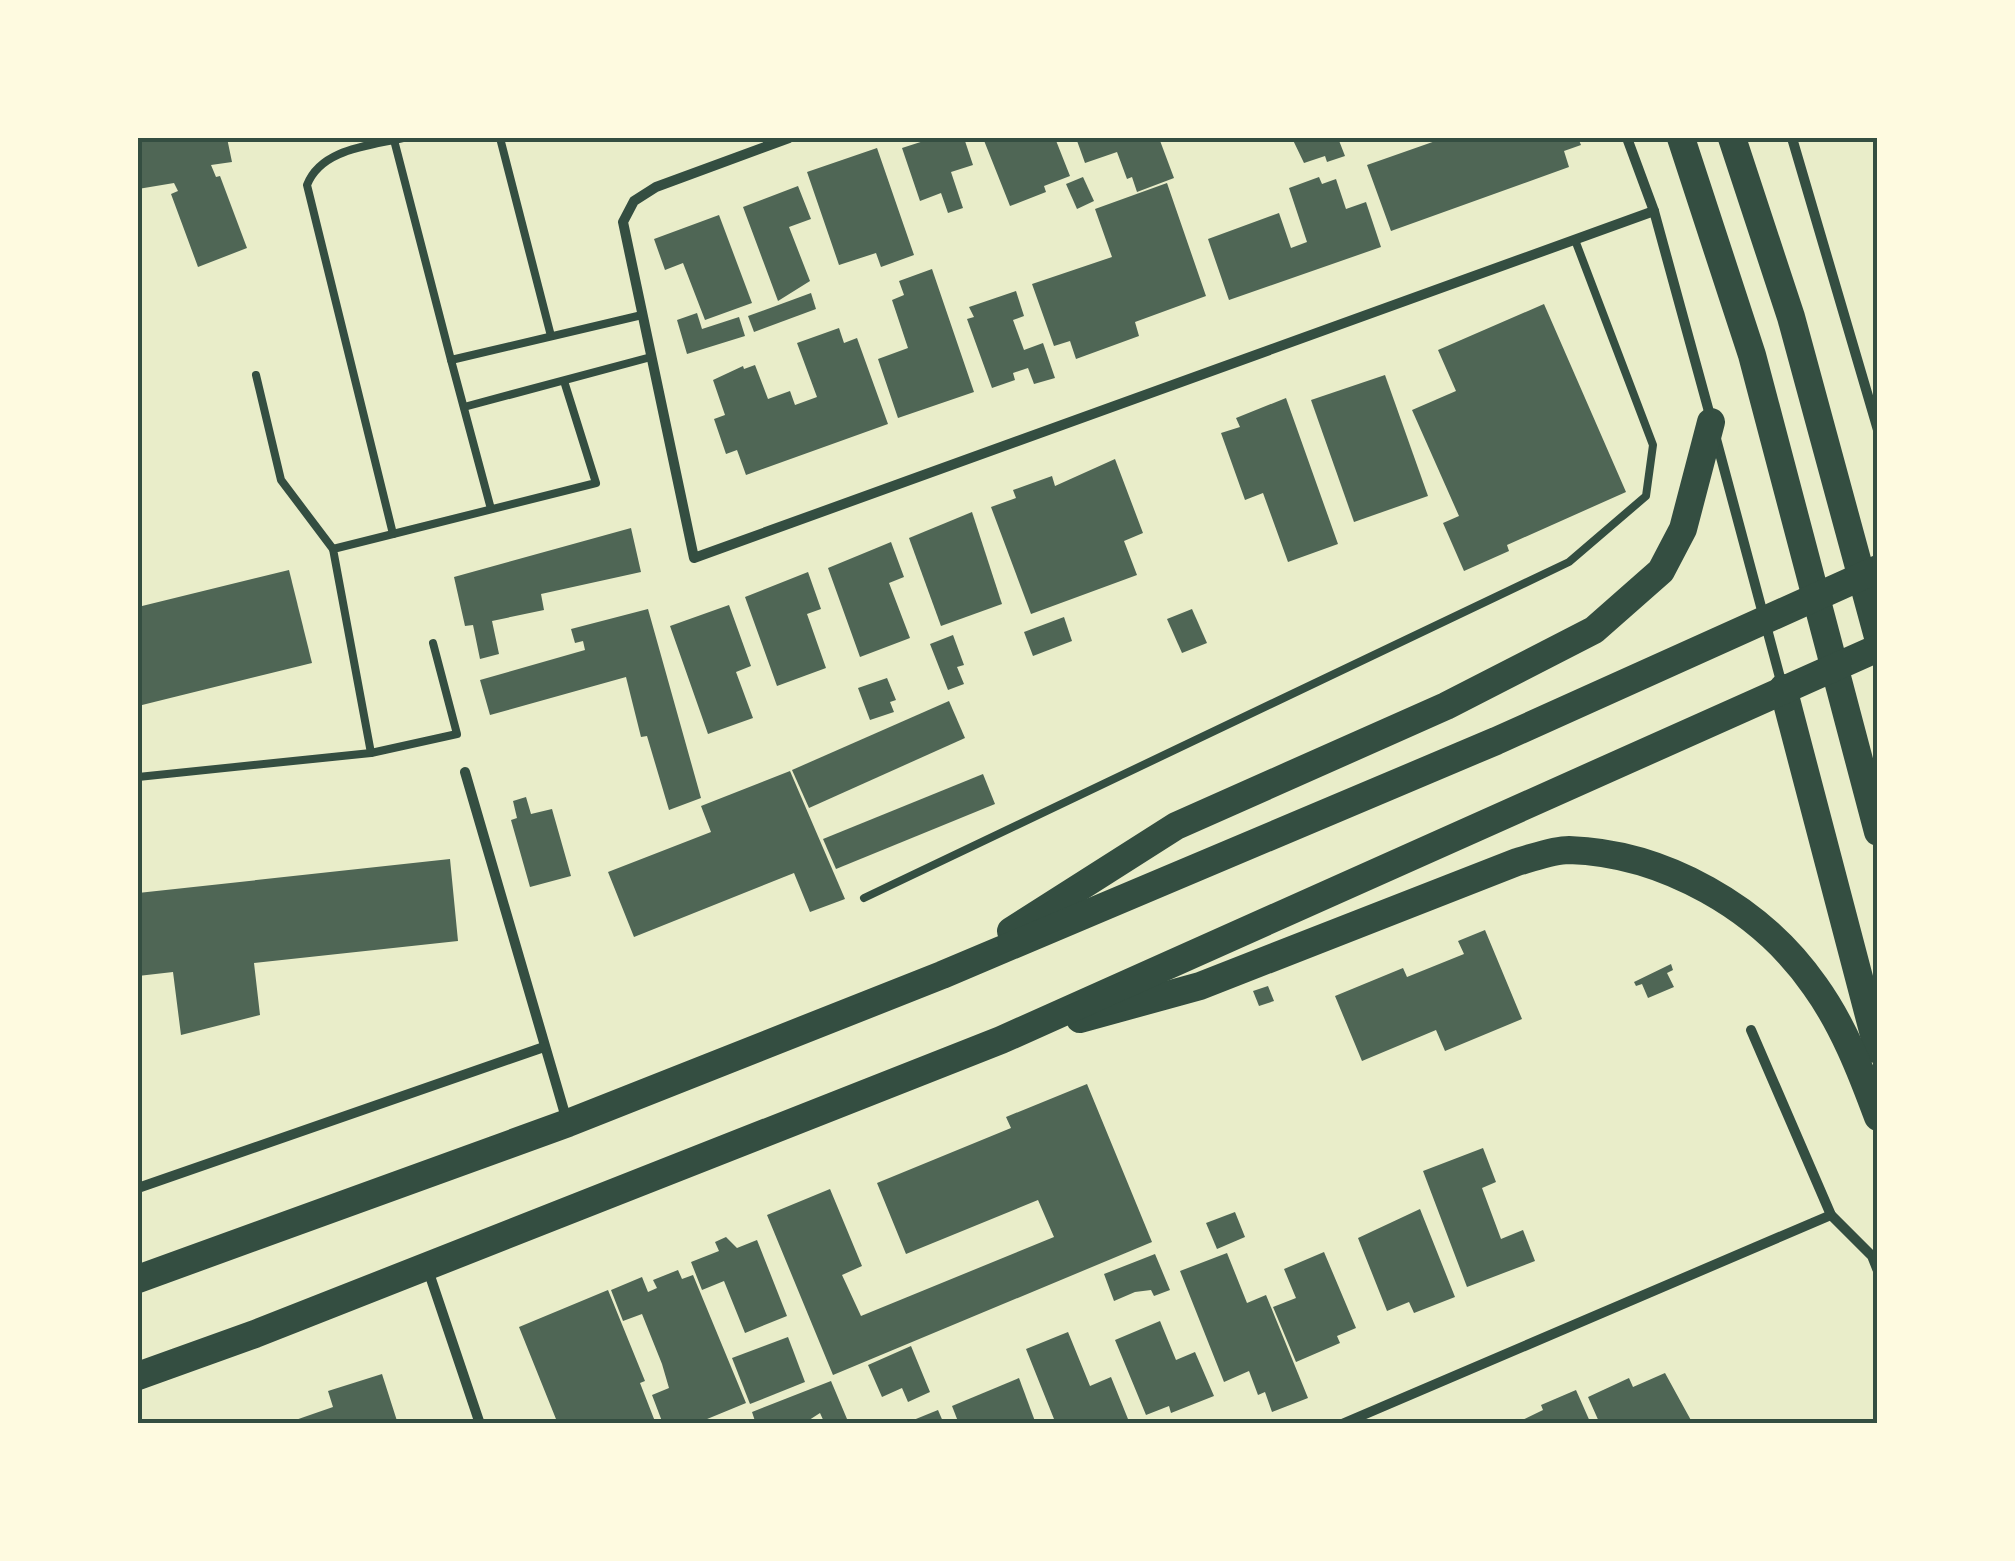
<svg xmlns="http://www.w3.org/2000/svg" width="2015" height="1561" viewBox="0 0 2015 1561" font-family="Signika,sans-serif">
<rect width="100%" height="100%" fill="#e9edc9"/>
<g fill="#4f6655">
<path d="M138 138H227L232 162 211 165 216 177 220 176 247 248 198 267 171 194 178 191 174 183 138 189Z"/>
<path d="M933 138H964L973 165 951 172 963 208 948 213 941 193 920 201 902 148Z"/>
<path d="M983 138H1055L1070 176 1044 186 1046 192 1010 206Z"/>
<path d="M1076 138H1159L1174 178 1137 192 1132 177 1127 179 1117 152 1085 163Z"/>
<path d="M1292 138H1338L1345 156 1327 162 1325 156 1304 163Z"/>
<path d="M1444 138H1578L1581 145 1564 151 1569 167 1391 231 1367 165Z"/>
<path d="M877 148 914 255 881 267 876 253 839 265 807 172Z"/>
<path d="M1083 177 1094 201 1077 209 1066 184Z"/>
<path d="M1319 177 1322 184 1336 179 1346 209 1366 202 1381 247 1229 300 1208 239 1279 213 1291 248 1307 242 1289 188Z"/>
<path d="M1167 183 1206 296 1135 322 1139 336 1076 359 1070 341 1054 346 1032 284 1112 257 1095 209Z"/>
<path d="M798 186 811 219 789 227 810 281 778 301 743 207Z"/>
<path d="M719 215 752 303 705 320 683 263 665 270 654 239Z"/>
<path d="M932 269 974 392 898 418 878 359 908 348 892 300 904 295 899 281Z"/>
<path d="M1016 291 1024 316 1013 320 1024 350 1043 343 1055 378 1034 384 1028 368 1013 373 1015 380 992 388 967 319 974 317 969 307Z"/>
<path d="M811 293 816 309 754 332 748 316Z"/>
<path d="M1544 304 1626 492 1507 545 1509 551 1464 571 1443 523 1459 516 1412 410 1456 391 1438 350Z"/>
<path d="M697 313 702 329 739 317 745 336 687 354 677 320Z"/>
<path d="M839 328 844 343 857 338 888 424 746 475 737 450 726 454 714 419 725 415 713 380 743 366 744 369 755 365 768 399 790 391 795 405 817 397 797 343Z"/>
<path d="M1385 375 1428 496 1354 522 1311 400Z"/>
<path d="M1286 398 1338 544 1288 562 1263 493 1245 500 1221 433 1240 427 1236 418Z"/>
<path d="M1115 459 1143 533 1124 541 1137 575 1031 614 991 507 1016 498 1013 490 1052 476 1055 486Z"/>
<path d="M972 512 1002 604 941 626 909 538Z"/>
<path d="M631 528 641 572 541 594 544 610 492 621 499 654 480 659 473 625 465 626 454 577Z"/>
<path d="M891 542 904 577 889 583 910 638 860 657 828 568Z"/>
<path d="M289 570 312 663 138 706V607Z"/>
<path d="M808 572 821 609 807 614 826 668 777 686 745 597Z"/>
<path d="M729 605 751 666 736 672 753 718 708 734 670 626Z"/>
<path d="M648 609 701 798 669 810 647 736 641 737 626 677 490 715 480 680 585 650 583 641 575 643 571 629Z"/>
<path d="M1192 609 1207 643 1182 653 1167 619Z"/>
<path d="M1064 617 1072 641 1033 656 1024 632Z"/>
<path d="M953 635 964 665 957 667 964 684 948 690 930 644Z"/>
<path d="M887 678 896 700 890 702 894 712 870 720 858 688Z"/>
<path d="M949 701 965 738 809 808 792 770Z"/>
<path d="M790 771 845 899 810 912 794 873 634 937 608 872 711 832 701 806Z"/>
<path d="M983 774 995 804 836 869 823 839Z"/>
<path d="M526 797 531 814 552 809 571 876 530 887 511 820 517 818 513 801Z"/>
<path d="M450 859 458 941 254 963 260 1015 181 1035 173 972 138 976V893Z"/>
<path d="M1485 930 1522 1019 1445 1051 1436 1030 1362 1061 1335 996 1403 968 1407 977 1464 954 1458 941Z"/>
<path d="M1671 964 1673 970 1667 973 1674 987 1648 998 1642 984 1636 986 1634 982Z"/>
<path d="M1268 986 1274 1001 1259 1006 1253 991Z"/>
<path d="M1087 1084 1152 1242 833 1375 767 1215 830 1189 862 1266 842 1275 861 1316 1054 1237 1038 1200 906 1254 877 1183 1011 1128 1006 1117Z"/>
<path d="M1483 1148 1496 1182 1482 1188 1501 1239 1523 1230 1535 1261 1467 1287 1423 1171Z"/>
<path d="M1420 1209 1455 1297 1414 1313 1409 1302 1387 1311 1358 1238Z"/>
<path d="M1235 1212 1245 1237 1217 1249 1206 1223Z"/>
<path d="M726 1237 737 1248 757 1240 787 1316 745 1333 724 1281 702 1290 691 1262 719 1251 715 1242Z"/>
<path d="M1324 1252 1356 1328 1337 1336 1340 1343 1296 1362 1273 1307 1296 1298 1284 1269Z"/>
<path d="M1227 1253 1247 1303 1266 1295 1308 1398 1272 1412 1265 1392 1258 1395 1249 1371 1224 1382 1180 1271Z"/>
<path d="M1155 1254 1170 1290 1154 1296 1151 1290 1135 1292 1114 1301 1104 1274Z"/>
<path d="M678 1270 682 1279 693 1275 746 1403 695 1424H663L652 1395 669 1388 662 1364 642 1314 623 1321 611 1290 642 1277 648 1292 657 1288 653 1280Z"/>
<path d="M608 1290 645 1381 640 1383 656 1424H558L519 1327Z"/>
<path d="M1160 1321 1176 1360 1195 1352 1214 1396 1171 1413 1169 1406 1146 1415 1115 1340Z"/>
<path d="M1068 1332 1090 1386 1111 1377 1130 1424H1056L1026 1349Z"/>
<path d="M788 1337 805 1382 750 1404 732 1358Z"/>
<path d="M911 1346 930 1392 908 1402 902 1388 882 1397 868 1365Z"/>
<path d="M1665 1373 1693 1424H1600L1588 1397 1629 1378 1633 1387Z"/>
<path d="M382 1374 398 1424H284L333 1407 328 1391Z"/>
<path d="M1019 1378 1036 1424H959L952 1406Z"/>
<path d="M831 1381 847 1419 825 1424 820 1413 803 1424H756L752 1412Z"/>
<path d="M1576 1390 1591 1424H1514L1543 1410 1541 1405Z"/>
<path d="M938 1410 944 1424H906V1423Z"/>
</g>
<g fill="none" stroke-linecap="round" stroke-linejoin="round">
<g stroke="#344e41" stroke-width="8">
<path d="M403 138C368 146 321 149 307 185L393 534 596 483 564 381"/>
<path d="M500 138 551 336"/>
<path d="M394 140 451 360 642 315"/>
<path d="M451 360 491 509"/>
<path d="M256 375 281 480 333 549"/>
<path d="M464 407 651 357"/>
<path d="M371 753 457 734 433 643"/>
<path d="M138 777 371 753 333 549 393 534"/>
<path d="M864 898 1569 562 1646 496 1653 445 1575 240"/>
</g>
<g stroke="#344e41" stroke-width="10">
<path d="M789 138 656 187 634 201 623 222 694 558 1654 211"/>
<path d="M1627 138 1654 211 1711 419"/>
<path d="M1792 138 1878 430"/>
<path d="M1715 435 1782 685"/>
<path d="M465 772 567 1121"/>
<path d="M1751 1030 1831 1215 1872 1256 1878 1271"/>
<path d="M138 1188 544 1047"/>
<path d="M427 1267 480 1424"/>
<path d="M1342 1424 1831 1215"/>
</g>
<g stroke="#344e41" stroke-width="28">
<path d="M1681 138 1752 355 1878 832"/>
<path d="M1732 138 1791 317 1878 637"/>
<path d="M1783 688 1878 1050"/>
<path d="M1011 931 1176 826 1446 706 1594 630 1661 571 1683 529 1711 422"/>
<path d="M1080 1019 1200 986 1517 862C1533 858 1552 850 1569 850 1664 853 1761 908 1815 986 1843 1025 1861 1071 1878 1117"/>
<path d="M138 1279 568 1123 942 975 1496 741 1878 569"/>
<path d="M138 1376 255 1334 1001 1040 1878 648"/>
</g>
</g>
<rect width="2015" height="1561" fill="none" stroke="#fefae0" stroke-width="280"/>
<rect x="140" y="140" width="1735" height="1281" fill="none" stroke="#344e41" stroke-width="4"/>
</svg>
